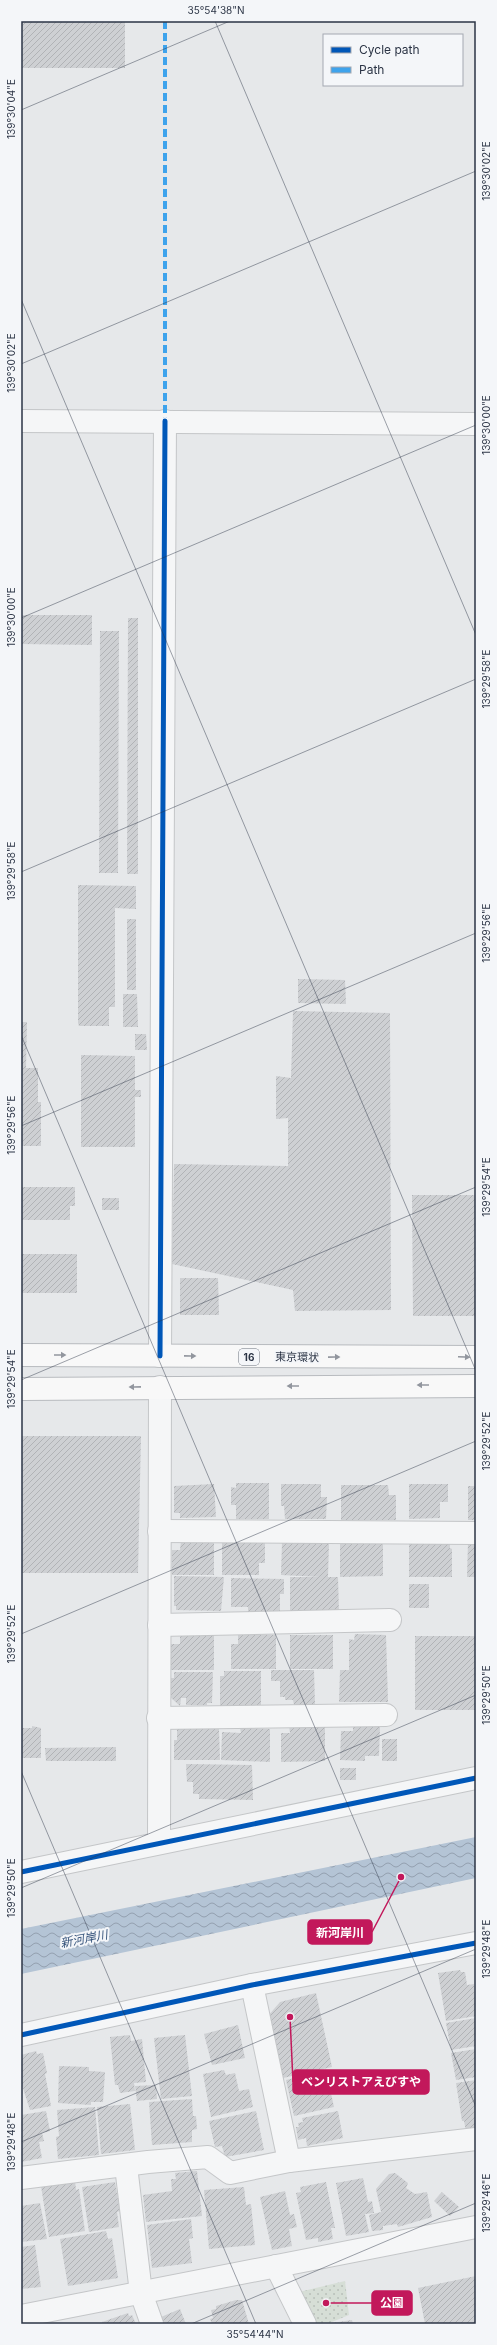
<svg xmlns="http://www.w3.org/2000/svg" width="497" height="2345" viewBox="0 0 497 2345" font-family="Inter,'Noto Sans JP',sans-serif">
<defs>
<pattern id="green-dots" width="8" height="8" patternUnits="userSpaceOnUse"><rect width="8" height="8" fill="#d6ded6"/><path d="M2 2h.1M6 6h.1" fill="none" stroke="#b8bfb9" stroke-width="1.8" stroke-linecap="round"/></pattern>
<pattern id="water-waves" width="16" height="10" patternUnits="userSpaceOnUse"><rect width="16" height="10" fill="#b4c4d5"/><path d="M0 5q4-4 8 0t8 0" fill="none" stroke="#93a0af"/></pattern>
<pattern id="building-hatch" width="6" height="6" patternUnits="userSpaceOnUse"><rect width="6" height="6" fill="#ced0d3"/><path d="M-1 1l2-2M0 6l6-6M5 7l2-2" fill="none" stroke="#b1b3b6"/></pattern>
</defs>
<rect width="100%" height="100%" fill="#e6e8ea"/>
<path fill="url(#green-dots)" d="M345 2281 349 2315 327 2324H312L299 2292Z"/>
<path fill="url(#water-waves)" d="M476 1837V1878L21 1974V1929Z"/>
<g fill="url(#building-hatch)">
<rect x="21" y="21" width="104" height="47"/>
<path d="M21 615H92V645L21 644Z"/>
<path d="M128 618H138V874H127Z"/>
<path d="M100 631H119L118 873H99Z"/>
<path d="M78 885 136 886V909L115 908V1007H109V1026H79L78 1023Z"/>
<rect x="127" y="919" width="9" height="71"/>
<path d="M298 979 345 980 346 1004 298 1003Z"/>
<path d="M123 994H137L138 1027H123Z"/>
<path d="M293 1011 390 1013 391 1310 295 1311 293 1290 172 1264 174 1164 288 1166V1118L276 1119V1076L291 1078Z"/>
<path d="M21 1022H27L26 1068H38V1102H41V1146H21Z"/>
<path d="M135 1034H146L147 1050H135Z"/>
<path d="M81 1055 135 1056V1090H141V1097H135V1147H81Z"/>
<path d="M21 1187H75V1206H70V1220H21Z"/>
<path d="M412 1195H476V1316H413Z"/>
<rect x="102" y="1198" width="17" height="12"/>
<rect x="21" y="1254" width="56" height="39"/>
<path d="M180 1278H218L219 1315H180Z"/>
<path d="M21 1436H141L138 1573H21Z"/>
<path d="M236 1483H269V1519H236V1505H231V1487L236 1488Z"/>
<path d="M214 1484 216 1517 180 1518V1513H174V1486Z"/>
<path d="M281 1484H321V1497H327L326 1519H285L284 1506H281Z"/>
<path d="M409 1484H448V1502H440V1518L409 1519Z"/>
<path d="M341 1485H388L389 1495H396V1520H341Z"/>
<rect x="468" y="1486" width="8" height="34"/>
<path d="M181 1541H214V1575H172V1550H180Z"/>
<path d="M265 1542V1563H259V1575H222V1543Z"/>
<path d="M282 1542 329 1543 328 1577H338L339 1613 290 1612V1577H320L281 1575Z"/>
<path d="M340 1542H383V1576L340 1577Z"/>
<path d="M468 1542H476V1577H467Z"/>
<path d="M409 1544H450V1548L452 1549V1577H409Z"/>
<path d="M174 1576 224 1577 221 1611 176 1610V1606H174Z"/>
<path d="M231 1578 284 1579V1594H280V1612H248V1607H231Z"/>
<rect x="409" y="1584" width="20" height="24"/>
<path d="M214 1634V1670H171V1644H180V1635Z"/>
<path d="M355 1634 386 1635 388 1702H339L340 1670H349V1639L354 1640Z"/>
<path d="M238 1635H276V1669H231V1644H238Z"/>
<rect x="290" y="1635" width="43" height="34"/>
<rect x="415" y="1636" width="61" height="74"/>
<path d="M271 1670H314L315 1705H294L293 1700H285V1697H280V1681H271Z"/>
<path d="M224 1671H261V1706H220V1676H224Z"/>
<path d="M174 1672H213L212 1703H207V1705H186V1698H181L180 1706 170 1697V1678H174Z"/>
<path d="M32 1726 41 1728V1758H21V1728H32Z"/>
<path d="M289 1726H325V1761L281 1762V1733H290Z"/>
<path d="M353 1726 380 1727 379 1756H365V1761L340 1760 341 1731H353Z"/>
<path d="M177 1728 219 1729 220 1760H174V1740H177Z"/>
<path d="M240 1728 270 1729V1762L221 1760 222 1732 241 1733Z"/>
<rect x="382" y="1739" width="15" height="22"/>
<path d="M116 1747V1761H46L45 1748Z"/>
<path d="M186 1764 252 1765 253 1800 199 1799V1794H193V1782H187Z"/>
<rect x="340" y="1768" width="16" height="12"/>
<path d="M460 1970 461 1972H465L467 1985 474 1984 476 2016 446 2021 438 1973Z"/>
<path d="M316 1993 332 2067 283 2078 268 2016 280 2002Z"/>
<path d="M476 2018V2046L451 2050 446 2023Z"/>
<path d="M238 2025 245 2058 212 2065 204 2034Z"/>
<path d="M130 2035 131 2041 142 2039 146 2082 134 2083 135 2091 120 2093 118 2085H115L110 2037Z"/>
<path d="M185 2035 192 2096 161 2099 154 2038Z"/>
<path d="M476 2049V2077L456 2080 451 2053Z"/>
<path d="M36 2051 37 2054 43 2053 47 2073 45 2074 51 2106 30 2110 21 2082V2055Z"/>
<path d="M59 2066 89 2067V2071L105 2072 103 2102H91V2105L58 2103Z"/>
<path d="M224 2070 226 2075 235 2073 239 2091 249 2089 253 2107 211 2117 203 2074Z"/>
<path d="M326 2071 334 2107 294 2116 286 2080Z"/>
<path d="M476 2080V2129L466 2131 464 2121H462L456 2083Z"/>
<path d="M156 2085 157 2099 137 2101 135 2086Z"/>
<path d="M192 2099 193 2116H196L197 2129 192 2130V2142L152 2145 149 2102Z"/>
<path d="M130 2104 135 2150 101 2154 97 2107Z"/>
<path d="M95 2107 99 2155 58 2159 56 2137 59 2136 57 2110Z"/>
<path d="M46 2111 50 2131 42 2133 44 2141 39 2142 42 2158 21 2162V2115Z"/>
<path d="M256 2111 264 2150 225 2157 222 2146 215 2147 209 2121Z"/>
<path d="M338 2111 343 2138 307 2146 306 2138 298 2140 296 2127H299L298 2123 303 2122 302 2118Z"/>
<path d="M197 2171 202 2216 146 2222 143 2195 172 2191 171 2179H176L175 2173Z"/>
<path d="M395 2173 408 2183 406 2188 415 2194 427 2192 432 2217 398 2227 397 2224 383 2226V2230L372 2231 369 2215 381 2212 376 2189 389 2174Z"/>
<path d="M363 2178 368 2202 372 2201 374 2213 365 2214 369 2232 346 2236 336 2183Z"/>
<path d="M75 2181 76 2190 79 2189 85 2231 49 2237 41 2186Z"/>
<path d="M115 2182 120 2211 117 2212 119 2227 89 2232 82 2187Z"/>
<path d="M326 2182 335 2228H331L333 2239 318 2242V2238L306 2240 296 2193 301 2192 300 2187Z"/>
<path d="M244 2187 246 2205 251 2204 255 2245 209 2249 204 2190Z"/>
<path d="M285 2191 290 2215 294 2214 297 2227 289 2229 292 2246 272 2250 260 2197Z"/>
<path d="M442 2192 459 2207 450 2216 434 2201Z"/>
<path d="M40 2203 47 2239 21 2242V2206Z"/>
<path d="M191 2219 193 2238 189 2239 192 2263 152 2268 147 2225Z"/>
<path d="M106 2231 108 2239 112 2238 118 2278 68 2286 60 2239Z"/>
<path d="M35 2245 41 2287 21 2289V2247Z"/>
<path d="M476 2276V2324H425L418 2288Z"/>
<path d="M236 2300H242L249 2324H212L210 2319 213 2318 211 2310 216 2309V2306Z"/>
<path d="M180 2309 186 2324H163L161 2317Z"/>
<path d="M128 2313 129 2316 132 2315 136 2324H102V2322Z"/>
<path d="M352 2320 353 2324H331V2323Z"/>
</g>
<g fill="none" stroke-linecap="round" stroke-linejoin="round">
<defs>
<g id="minor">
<path d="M21 421 476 424"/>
<path d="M160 1356 165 421"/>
<path d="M159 1531 476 1533"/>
<path d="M159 1625 390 1620"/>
<path d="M158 1718 386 1715"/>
<path d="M159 1843 160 1387"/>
<path d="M21 1872 476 1778"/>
<path d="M252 1985 289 2161"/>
<path d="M21 2035 252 1985 476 1943"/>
<path d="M126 2166 141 2293 152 2324"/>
<path d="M21 2178 148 2162 208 2157 230 2173 289 2161 476 2139"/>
<path d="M276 2266 305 2324"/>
<path d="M21 2316 476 2227"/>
</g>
<g id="highway">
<path d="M21 1355 476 1357"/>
<path d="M21 1389 476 1386"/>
</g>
</defs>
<use href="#minor" stroke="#c4c6c8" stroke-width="24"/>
<use href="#highway" stroke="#b8bbbf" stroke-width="24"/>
<use href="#minor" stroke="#f5f6f7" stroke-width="22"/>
<use href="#highway" stroke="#f8f8f8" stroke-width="22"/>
<path stroke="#3ea3ec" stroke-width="4" stroke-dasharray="8 4" stroke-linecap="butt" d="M165 21V421"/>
<defs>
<g id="cycleway">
<path d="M160 1356 165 421"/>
<path d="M21 1872 476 1778"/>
<path d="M21 2035 252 1985 476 1943"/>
</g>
</defs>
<use href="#cycleway" stroke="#f4f6f9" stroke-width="8"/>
<use href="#cycleway" stroke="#0057b8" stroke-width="5"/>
</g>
<defs><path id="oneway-solid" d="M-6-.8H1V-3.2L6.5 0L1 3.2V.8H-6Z"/></defs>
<g fill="#92969e">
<use href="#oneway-solid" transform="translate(60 1355)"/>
<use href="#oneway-solid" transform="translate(190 1356) rotate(1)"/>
<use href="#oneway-solid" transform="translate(334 1357) rotate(-1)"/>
<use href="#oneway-solid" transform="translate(464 1357) rotate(2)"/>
<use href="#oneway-solid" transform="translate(423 1385) rotate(180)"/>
<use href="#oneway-solid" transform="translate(293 1386) rotate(180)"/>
<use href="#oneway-solid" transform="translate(135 1387) rotate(179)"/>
</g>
<path fill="none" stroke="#2b3445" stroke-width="1" stroke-opacity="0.45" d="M215 21 476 635M21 110 230 21M21 299 476 1371M21 364 476 171M21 618 476 425M21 872 476 679M21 1035 476 2107M21 1126 476 933M21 1380 476 1187M21 1634 476 1441M21 1771 256 2324M21 1888 476 1695M21 2142 476 1949M191 2324 476 2203"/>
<g text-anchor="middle" stroke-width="4" stroke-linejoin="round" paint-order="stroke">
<rect fill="#f4f6f9" stroke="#676e7b" stroke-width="1" x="239" y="1349" width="20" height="16" rx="3"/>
<g font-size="10" font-weight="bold" fill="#2b3445">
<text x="249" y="1361">16</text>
</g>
<g font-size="11" fill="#2b3445" stroke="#f4f6f9">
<text transform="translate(297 1357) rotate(1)" y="4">東京環状</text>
</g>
<g font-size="12" font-style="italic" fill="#34527a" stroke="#f4f6f9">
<text transform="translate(84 1939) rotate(-11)" y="4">新河岸川</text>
</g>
</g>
<path fill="none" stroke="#c2185b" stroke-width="1.5" d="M401 1877L372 1932M290 2017L293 2082M326 2303L372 2303"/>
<g fill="#c2185b" stroke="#f4f6f9" stroke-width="1.5">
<circle cx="401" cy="1877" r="4"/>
<circle cx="290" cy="2017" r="4"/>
<circle cx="326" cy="2303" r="4"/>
</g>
<g fill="#c2185b" stroke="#c2185b" stroke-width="1.5">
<rect x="308" y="1920" width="64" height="24" rx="4"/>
<rect x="293" y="2070" width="136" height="24" rx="4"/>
<rect x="372" y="2291" width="40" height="24" rx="4"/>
</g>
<g font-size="12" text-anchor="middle" font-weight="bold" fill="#fff">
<text x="340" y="1937">新河岸川</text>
<text x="361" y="2086">ベンリストアえびすや</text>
<text x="392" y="2307">公園</text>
</g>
<rect width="497" height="2345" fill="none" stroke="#f4f6f9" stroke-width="44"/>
<rect x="323" y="34" width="140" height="52" fill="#f4f6f9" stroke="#a4a8b1"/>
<rect x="331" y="47" width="20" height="6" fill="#0057b8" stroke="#a4a8b1"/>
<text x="359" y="54" font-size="12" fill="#2b3445">Cycle path</text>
<rect x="331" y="67" width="20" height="6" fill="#3ea3ec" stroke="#a4a8b1"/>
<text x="359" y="74" font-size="12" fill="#2b3445">Path</text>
<rect x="22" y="22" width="453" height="2301" fill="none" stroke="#2b3445" stroke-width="1.5"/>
<g font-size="10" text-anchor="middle" fill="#2b3445">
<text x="216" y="14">35°54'38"N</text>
<text transform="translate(11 109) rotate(-90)" y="4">139°30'04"E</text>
<text transform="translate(486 171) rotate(-90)" y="4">139°30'02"E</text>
<text transform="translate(11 363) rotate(-90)" y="4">139°30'02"E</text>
<text transform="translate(486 425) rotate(-90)" y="4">139°30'00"E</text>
<text transform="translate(11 617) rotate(-90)" y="4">139°30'00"E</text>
<text transform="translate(486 679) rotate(-90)" y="4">139°29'58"E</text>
<text transform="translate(11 871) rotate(-90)" y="4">139°29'58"E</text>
<text transform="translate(486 933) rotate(-90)" y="4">139°29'56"E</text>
<text transform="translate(11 1125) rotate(-90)" y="4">139°29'56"E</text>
<text transform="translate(486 1187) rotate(-90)" y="4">139°29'54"E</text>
<text transform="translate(11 1379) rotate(-90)" y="4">139°29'54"E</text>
<text transform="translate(486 1441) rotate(-90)" y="4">139°29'52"E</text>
<text transform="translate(11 1634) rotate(-90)" y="4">139°29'52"E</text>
<text transform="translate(486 1695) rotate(-90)" y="4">139°29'50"E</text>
<text transform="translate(11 1888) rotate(-90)" y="4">139°29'50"E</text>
<text transform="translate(486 1949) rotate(-90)" y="4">139°29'48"E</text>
<text transform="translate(11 2142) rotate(-90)" y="4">139°29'48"E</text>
<text transform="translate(486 2203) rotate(-90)" y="4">139°29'46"E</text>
<text x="255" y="2338">35°54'44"N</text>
</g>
</svg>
